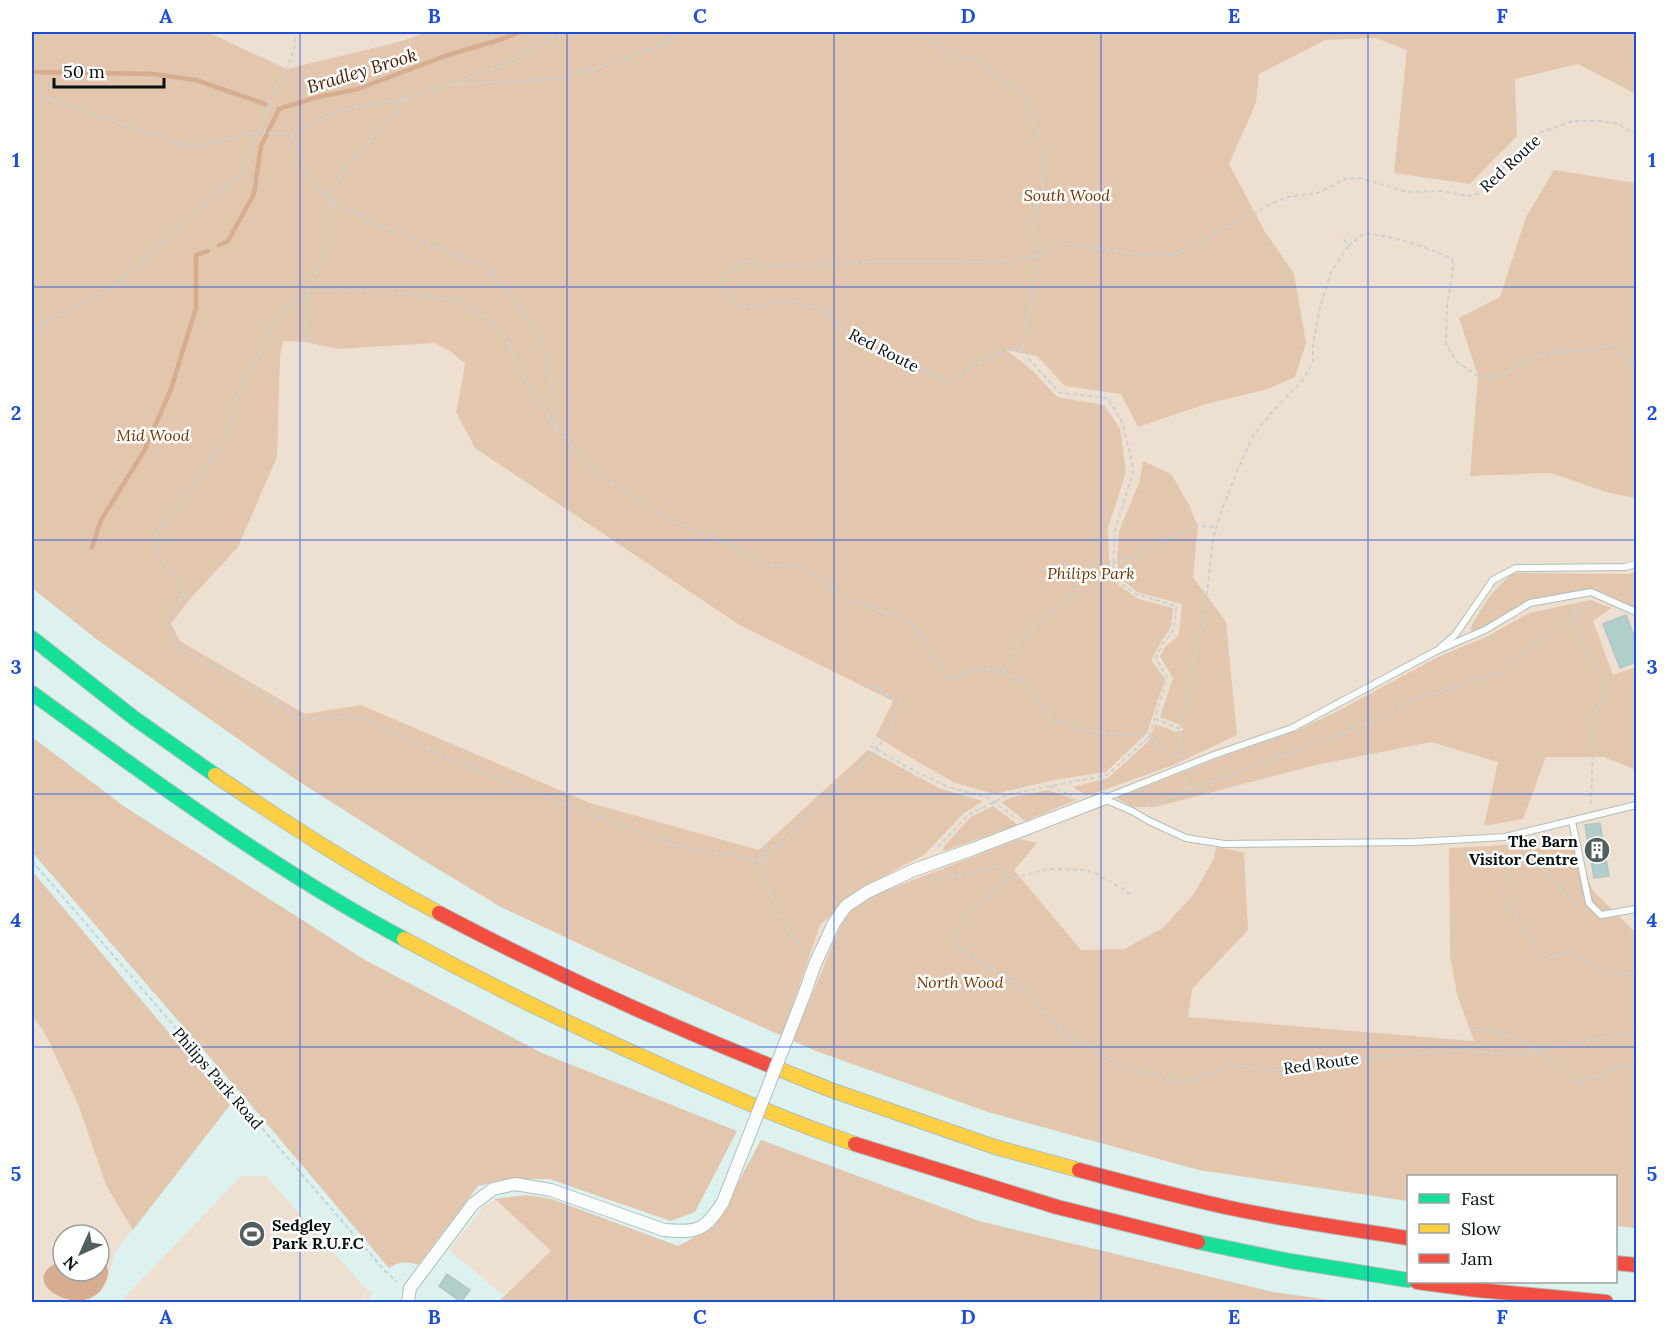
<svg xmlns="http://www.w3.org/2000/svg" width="1668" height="1334" viewBox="0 0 1668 1334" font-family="Lora,serif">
<rect width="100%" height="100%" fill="#ddf1ee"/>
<g fill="#eee0d1" fill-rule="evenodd">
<path d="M32 32H1636V1228L1616 1226V1176H1408V1201L1199 1170 988 1112 816 1051 597 952 501 907 423 860 295 779 99 641 32 588Z"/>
<path d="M32 871 230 1105 116 1251 106 1283 100 1292 87 1302H32ZM63 1235H99V1271H63Z"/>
<path d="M241 1176H266L369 1292 371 1288V1298L368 1302H361L369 1293 359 1302H120Z"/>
<path d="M495 1199 551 1251 504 1296 449 1250 484 1206Z"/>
</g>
<g fill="#e2c6ad">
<path d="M32 32H207L287 69 402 41 427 32H1636V94L1578 64 1515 79 1517 136 1470 184 1394 173 1407 50 1376 38 1325 40 1259 74 1256 103 1229 164 1264 230 1294 274 1306 343 1295 377 1268 389 1206 404 1138 427 1121 394 1065 386 1037 356 1006 350 1032 370 1057 397 1104 405 1120 429 1126 472 1108 528 1109 559 1116 583 1138 599 1173 608 1171 627 1161 642 1151 660 1165 679 1147 733 1106 772 1054 780 995 794 955 783 908 756 876 736 893 701 738 624 475 448 456 412 463 377 465 363 448 350 434 343 337 349 306 342 283 341 280 357 277 457 238 547 189 600 171 624 180 641 305 714 361 705 590 803 759 850 868 750 941 789 983 801 964 813 924 855 902 866 856 892 820 925 782 1036 597 952 501 907 423 860 295 779 99 641 32 588Z"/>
<path d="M1554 170 1636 183V498L1609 493 1551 473 1470 476 1478 376 1459 318 1500 297 1526 217Z"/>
<path d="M1143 461 1171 474 1188 503 1198 526 1193 577 1226 622 1237 735 1176 764 1095 793 1084 794 1073 787 1108 778 1149 741 1155 724 1176 732 1184 730 1178 724 1160 717 1173 678 1160 656 1165 647 1179 635 1182 604 1137 592 1119 577 1117 558 1119 531 1139 483Z"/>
<path d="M1636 571V609L1592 590 1529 601 1484 628 1473 631 1470 629C1482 607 1493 588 1514 573L1629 574Z"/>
<path d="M1591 600 1611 608 1593 621 1613 675 1636 667V770L1604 757H1546L1523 819 1484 826 1498 762 1431 742 1316 765 1155 807H1132L1117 798 1216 759 1293 732 1338 711 1440 656 1486 637 1529 613Z"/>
<path d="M32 737 125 807 365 960 542 1053 737 1131 695 1212 671 1221 549 1179H511L478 1186 418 1265C407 1261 398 1262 389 1268L240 1092 32 852Z"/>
<path d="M1048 790 1076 800 1025 821 1001 802 1013 797Z"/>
<path d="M993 806 1018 825 943 851 944 846 971 817Z"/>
<path d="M1020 839 1037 843 1014 870 1081 950 1124 949 1163 928 1194 894 1214 858 1216 847 1246 853 1244 854 1248 930 1192 989 1188 1017 1474 1041 1457 994 1450 955 1449 848 1573 841 1593 891 1636 933V1228L1616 1226V1176H1408V1201L1199 1170 988 1112 816 1051 793 1041 838 932 848 913 864 899Z"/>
<path d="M32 871 230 1105 133 1230 106 1185 78 1104 44 1031 32 1016Z"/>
<path d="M761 1140 979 1221 1273 1292 1344 1302H498L551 1251 495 1199 526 1195 552 1199 678 1246 714 1227Z"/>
</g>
<path fill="#d7ad90" d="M63 1260V1271H99V1260L104 1261C110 1270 109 1277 103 1287 82 1322 9 1280 63 1260Z"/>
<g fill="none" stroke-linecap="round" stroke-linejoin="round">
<g stroke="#d7ad90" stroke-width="4.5">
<path d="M32 72 153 74 196 80 265 104"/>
<path d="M279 109 314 98 358 89 445 56 502 39 520 32"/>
<path d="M219 245 228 241 254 194 261 146 279 109"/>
<path d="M92 547 101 520 144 451 171 389 196 308V255L208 251"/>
</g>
</g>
<g fill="#b0ceca" stroke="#b5c4c2" stroke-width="1.5">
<path d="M1626 615 1636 641V662L1620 668 1603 624Z"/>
<path d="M1600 823 1609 876 1594 878 1585 825Z"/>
<path d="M447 1274 470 1290 461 1302 439 1286Z"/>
</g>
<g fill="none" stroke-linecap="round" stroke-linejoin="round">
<defs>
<g id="lane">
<path d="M1441 647 1455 635 1493 580 1516 568 1625 567 1636 564"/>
<path d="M1103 799 1214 755 1292 728 1436 651 1485 630 1530 603 1591 592 1636 612"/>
<path d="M1104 799 1132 811 1149 821 1186 838 1224 844 1414 842 1505 837 1636 805"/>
<path d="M1572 821 1589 903 1601 915 1636 909"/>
</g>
<g id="street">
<path d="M804 995 815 964 834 923 846 906 867 892 914 870 973 849 1103 799"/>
<path d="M408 1302 410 1288 473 1204 493 1189 515 1184 551 1190 664 1230C697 1233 705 1231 723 1202"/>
</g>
<g id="fast">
<path d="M32 638 134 718 215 775"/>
<path d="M32 693C152 780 273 869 404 939"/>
<path d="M1198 1242 1290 1261 1408 1280"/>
</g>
<g id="slow">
<path d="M215 775C288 824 361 872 439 913"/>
<path d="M404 939C489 985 577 1028 665 1067 728 1095 790 1122 855 1144"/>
<path d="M771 1066 831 1090 995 1147 1079 1170"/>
</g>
<g id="jam">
<path d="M439 913C547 970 658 1021 771 1066"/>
<path d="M855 1144 1057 1207 1198 1242"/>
<path d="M1079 1170C1131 1184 1183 1198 1235 1209 1292 1221 1350 1229 1408 1238"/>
<path d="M1616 1263 1636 1265"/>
<path d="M1417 1282 1477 1290 1606 1302"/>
</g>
</defs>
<use href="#lane" stroke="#afbfbc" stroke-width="8"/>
<use href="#street" stroke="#afbfbc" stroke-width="14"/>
<use href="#fast" stroke="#afbfbc" stroke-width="16"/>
<use href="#slow" stroke="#afbfbc" stroke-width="16"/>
<use href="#jam" stroke="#afbfbc" stroke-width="16"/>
<g stroke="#ccd2d1" stroke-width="2" stroke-dasharray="4.5 3" stroke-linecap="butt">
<path d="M917 32 929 41 959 58H978L997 78 1024 94 1040 140 1043 184 1034 220 1038 261 1022 350"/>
<path d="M457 84 555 79 601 67 666 43 681 32"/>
<path d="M32 93 191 147 257 132 292 134 328 116 352 108 403 99 453 84 503 65 552 37 595 32"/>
<path d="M403 99 394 113 340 173 330 200 374 223 484 266 511 296 542 338 557 430 597 473 669 519 749 553 761 564 799 567 855 602 910 621 945 676 955 679 969 671 991 669 1025 682 1056 723 1062 721 1081 730 1149 737 1175 760"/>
<path d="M292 134 311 181 330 200 326 247 308 291 306 342"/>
<path d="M1348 246 1365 233C1398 238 1422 245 1452 259L1453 269 1447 306 1446 344 1457 362 1478 376 1490 378 1513 370 1526 359 1555 352 1587 351 1614 344 1629 364 1636 367"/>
<path d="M32 329 120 283 183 223 240 173 267 114 277 86 287 69 294 49 296 32"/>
<path d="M557 430 529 386 502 331 461 301 403 293 340 290 308 291 275 318 264 345 244 381 233 410 224 443 181 502 157 532 160 558 177 580 183 595 165 621 174 644 297 715 308 720 358 716 454 761 670 844 762 862 877 750 875 745 872 743"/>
<path d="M183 595 189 600"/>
<path d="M1572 605 1574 615 1584 647 1600 675 1603 694 1594 721 1591 804"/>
<path d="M1002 673 1018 644 1039 623 1104 567 1135 556 1166 539 1198 526 1217 527"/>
<path d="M864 687H874L899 701 891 725 877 750"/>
<path d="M1155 719 1180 729"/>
<path d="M870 746 903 765 948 787 989 798 1015 818"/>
<path d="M1181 758 1180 729 1205 612 1213 538 1222 509 1238 469 1253 436 1271 413 1302 381 1313 362V345L1320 307 1331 272 1348 246 1342 236"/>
<path d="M1186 778 1190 790"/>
<path d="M1050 786 1072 796"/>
<path d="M1146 806 1359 727 1412 700 1497 674 1584 607 1593 604"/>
<path d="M1534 841 1532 851 1510 867 1504 886V901L1517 918 1543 960 1571 952 1609 972 1625 975 1636 970"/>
<path d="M766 844 762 862 767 887 780 909 792 937 805 953"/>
<path d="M938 847 968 815 1010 794 1107 775 1149 737 1167 678 1156 658 1162 645 1174 629 1176 606 1136 594 1118 582 1113 565 1115 531 1133 472 1131 457 1122 422 1108 398 1060 393 1030 361 1026 350H1004L947 381 916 367 901 356 860 341 845 331 826 312 791 300 742 308 727 293 723 280 728 271 747 261 775 266 886 261 999 262 1037 256 1056 245 1069 244 1141 255 1177 254 1275 202 1288 197 1318 193 1345 179 1359 178 1408 192 1441 191 1469 196 1480 193 1494 179 1509 160 1539 133 1573 121H1600L1616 123 1636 134"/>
<path d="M1532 851 1535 862 1555 880 1568 899 1580 906"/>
<path d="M32 861 385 1271 397 1282"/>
<path d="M932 878V881L1000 866 1006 880"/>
<path d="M1131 894 1097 874 1086 870 1047 869 1006 880 963 917 955 946 1021 986 1064 1033 1126 1067 1183 1083 1234 1065 1275 1070 1354 1058 1463 1050 1519 1055 1636 1031"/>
<path d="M1470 1030C1519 1027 1544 1056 1580 1084L1620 1066 1636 1062"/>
</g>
<use href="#lane" stroke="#fafdfc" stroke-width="6"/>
<use href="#street" stroke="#fafdfc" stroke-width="12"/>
<use href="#fast" stroke="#16e098" stroke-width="14"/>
<use href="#slow" stroke="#ffcf43" stroke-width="14"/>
<use href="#jam" stroke="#f24e42" stroke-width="14"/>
<defs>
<path id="street-bridge" d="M723 1202 804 995"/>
</defs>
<use href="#street-bridge" stroke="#afbfbc" stroke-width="14" stroke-linecap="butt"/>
<use href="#street-bridge" stroke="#fafdfc" stroke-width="12"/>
</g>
<path fill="none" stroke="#1d4ed8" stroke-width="1.5" stroke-opacity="0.55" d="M300 32V1302M567 32V1302M834 32V1302M1101 32V1302M1368 32V1302M32 287H1636M32 540H1636M32 794H1636M32 1047H1636"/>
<defs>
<symbol id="building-disc" viewBox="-11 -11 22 22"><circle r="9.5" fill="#515f5e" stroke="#fff"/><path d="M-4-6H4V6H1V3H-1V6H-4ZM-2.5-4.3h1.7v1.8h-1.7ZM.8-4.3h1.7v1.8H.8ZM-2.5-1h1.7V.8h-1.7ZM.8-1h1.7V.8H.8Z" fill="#fff"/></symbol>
<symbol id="stadium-disc" viewBox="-11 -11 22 22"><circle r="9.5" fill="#515f5e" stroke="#fff"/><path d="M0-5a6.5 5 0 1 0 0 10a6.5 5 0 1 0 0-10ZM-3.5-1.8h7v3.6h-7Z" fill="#fff"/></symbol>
</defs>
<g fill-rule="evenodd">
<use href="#building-disc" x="1582" y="835" width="30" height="30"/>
<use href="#stadium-disc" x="237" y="1219" width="30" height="30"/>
</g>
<g text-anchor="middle" stroke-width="5" stroke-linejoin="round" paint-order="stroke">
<g font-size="16" fill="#051110" stroke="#fff">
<text transform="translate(1510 163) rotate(-43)" y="6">Red Route</text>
<text transform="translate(884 350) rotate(27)" y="6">Red Route</text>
<text transform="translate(1321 1063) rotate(-8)" y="6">Red Route</text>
<text transform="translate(218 1078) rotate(49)" y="6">Philips Park Road</text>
</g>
<g font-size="16" font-style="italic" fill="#713400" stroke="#fff">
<text x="1067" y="201">South Wood</text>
<text x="153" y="441">Mid Wood</text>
<text x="1091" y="579">Philips Park</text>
<text x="960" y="988">North Wood</text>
</g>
<g font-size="16" font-weight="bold" fill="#051110" stroke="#fff" text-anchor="end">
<text x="1578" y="847">The Barn<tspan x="1578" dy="18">Visitor Centre</tspan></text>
<text x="272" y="1231" text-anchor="start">Sedgley<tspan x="272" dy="18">Park R.U.F.C</tspan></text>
</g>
<g font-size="18" font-style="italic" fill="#481d00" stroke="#fff">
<text transform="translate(362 71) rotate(-17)" y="6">Bradley Brook</text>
</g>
</g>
<rect width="1668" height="1334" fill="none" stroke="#ffffff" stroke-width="66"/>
<rect x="1407" y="1175" width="210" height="108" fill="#ffffff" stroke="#9ba09f" stroke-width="1.5"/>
<rect x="1419" y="1194" width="30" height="9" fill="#16e098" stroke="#9ba09f" stroke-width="1.5"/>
<text x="1461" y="1205" font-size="18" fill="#051110">Fast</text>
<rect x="1419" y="1224" width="30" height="9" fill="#ffcf43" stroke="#9ba09f" stroke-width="1.5"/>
<text x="1461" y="1235" font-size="18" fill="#051110">Slow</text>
<rect x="1419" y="1254" width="30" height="9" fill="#f24e42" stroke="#9ba09f" stroke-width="1.5"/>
<text x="1461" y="1265" font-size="18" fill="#051110">Jam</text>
<g transform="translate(81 1253) rotate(225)"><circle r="28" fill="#ffffff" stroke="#9ba09f" stroke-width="1.5"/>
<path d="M0-4.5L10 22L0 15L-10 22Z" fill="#515f5e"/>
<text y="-9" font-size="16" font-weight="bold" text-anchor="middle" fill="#051110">N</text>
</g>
<path d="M54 78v9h110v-9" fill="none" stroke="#051110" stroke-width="3"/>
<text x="63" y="78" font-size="18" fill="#051110" stroke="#ffffff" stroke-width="4.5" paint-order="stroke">50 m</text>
<rect x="33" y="33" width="1602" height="1268" fill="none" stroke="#1d4ed8" stroke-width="2"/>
<g font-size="20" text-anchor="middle" font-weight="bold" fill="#1d4ed8">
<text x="166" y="23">A</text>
<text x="434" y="23">B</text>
<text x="700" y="23">C</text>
<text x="968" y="23">D</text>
<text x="1234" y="23">E</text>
<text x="1502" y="23">F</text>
<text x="16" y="167">1</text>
<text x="1652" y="167">1</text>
<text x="16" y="420">2</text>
<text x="1652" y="420">2</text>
<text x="16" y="674">3</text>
<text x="1652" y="674">3</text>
<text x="16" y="927">4</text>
<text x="1652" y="927">4</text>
<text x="16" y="1181">5</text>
<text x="1652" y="1181">5</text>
<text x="166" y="1324">A</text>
<text x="434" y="1324">B</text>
<text x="700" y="1324">C</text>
<text x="968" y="1324">D</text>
<text x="1234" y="1324">E</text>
<text x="1502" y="1324">F</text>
</g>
</svg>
